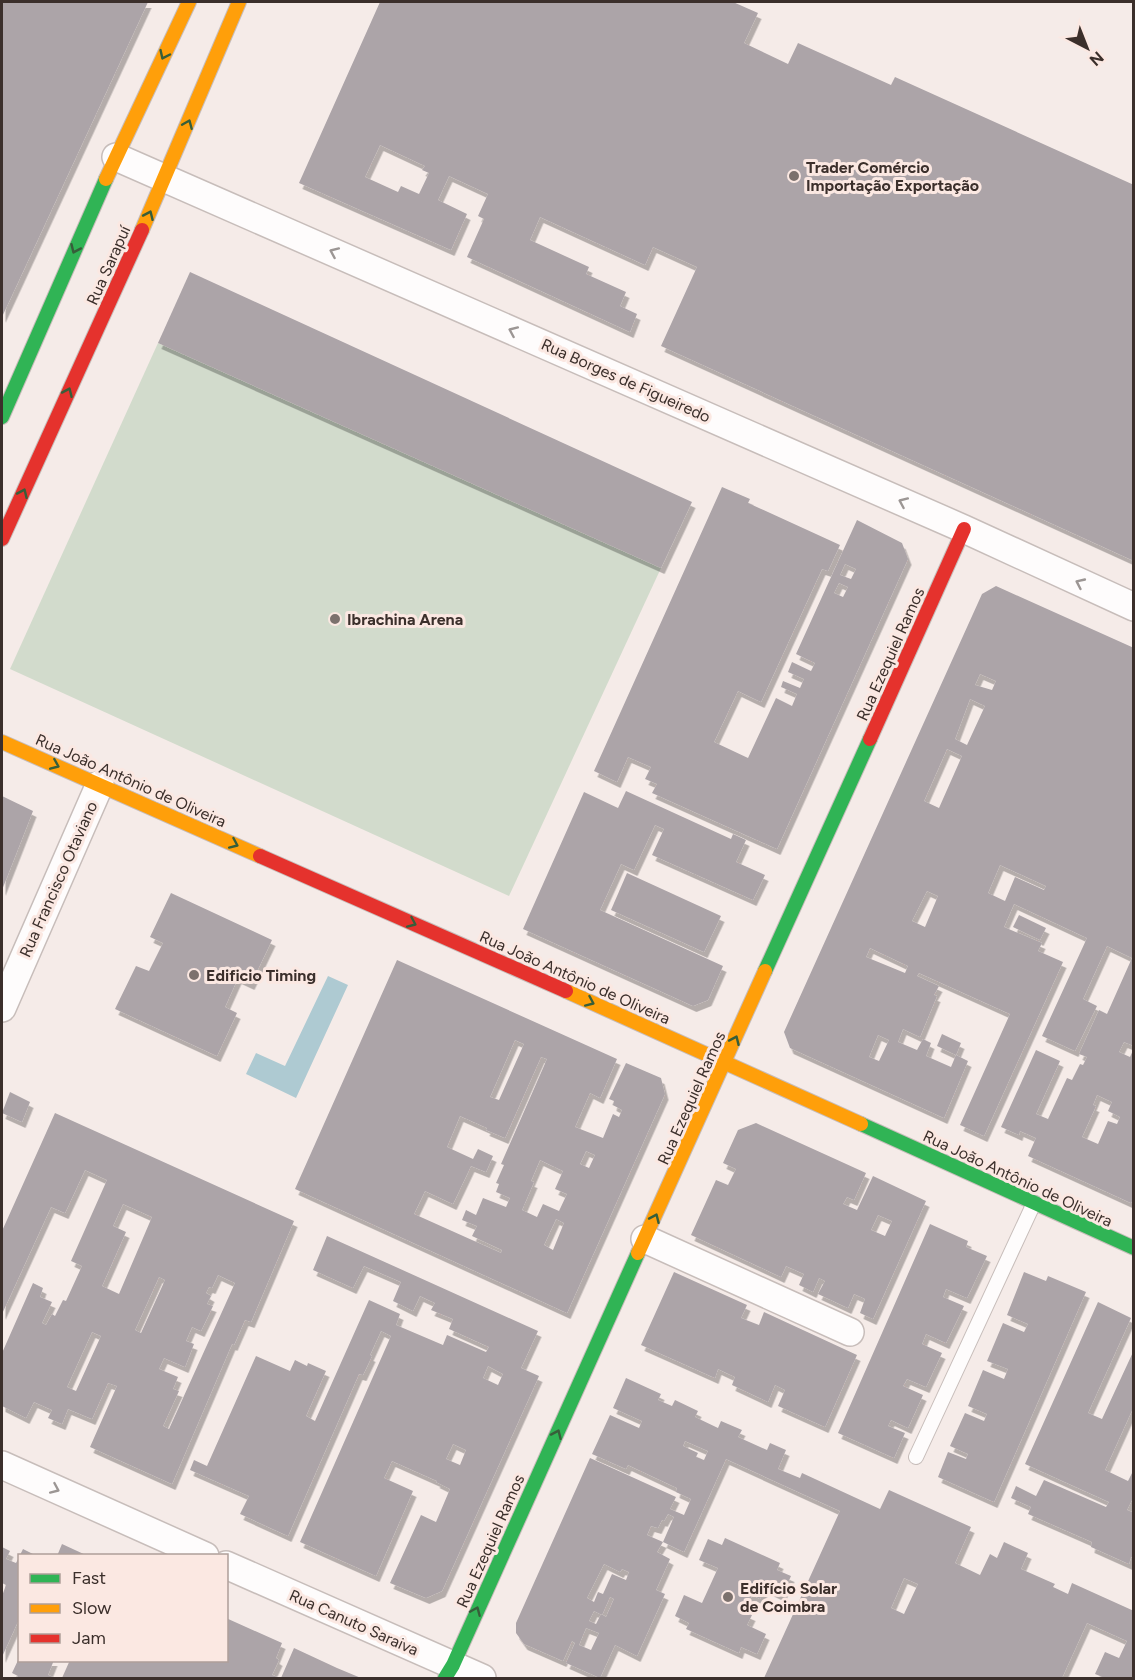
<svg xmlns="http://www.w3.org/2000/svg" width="1135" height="1680" viewBox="0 0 1135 1680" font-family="Figtree,sans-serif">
<defs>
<filter id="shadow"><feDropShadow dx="3.5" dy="6" stdDeviation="0" flood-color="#0004"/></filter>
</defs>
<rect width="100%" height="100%" fill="#f5ebe8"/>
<path fill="#d2dbcc" d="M158 343 661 568 509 896 10 669Z"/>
<path fill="#aecad2" d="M328 976 348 985 296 1098 246 1074 256 1053 285 1066Z"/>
<g fill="#aca4a8" fill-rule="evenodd" filter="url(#shadow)">
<path d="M2 2H148L2 317Z"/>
<path d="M380 2H733L758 13 744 43 788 64 798 43 891 85 895 77 1134 185V561L661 346 697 267 653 247 645 265 540 217 530 240 589 267 586 274 626 292 620 306 637 314 630 332 467 257 484 219 478 216 488 194 449 176 438 200 467 214 451 250 299 183ZM380 145 425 166 422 170 429 173 419 194 401 186 398 192 365 177Z"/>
<path d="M190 272 692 502 661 568 158 343Z"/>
<path d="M722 487 750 499 748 503 840 545 828 571 822 569 761 702 738 691 714 742 748 758 776 698 792 706 797 694 781 687 783 681 800 688 804 679 788 672 792 662 811 671 815 663 796 654 857 520 902 543 908 559 777 849 652 793 657 784 645 779 651 767 628 757 617 782 594 771ZM845 564 856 569 851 579 840 575ZM839 583 848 587 843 597 834 593Z"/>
<path d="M996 586 1134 648V1046L1124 1042 1119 1052 1130 1057 1134 1048V1198L1131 1203 1028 1156 1036 1138 1020 1131 1019 1135 1001 1127 1036 1050 1060 1061 1036 1114 1048 1119 1067 1078 1072 1080 1080 1064 1083 1065 1087 1057 1079 1054 1099 1010 1107 1014 1132 958 1107 946 1083 999 1097 1006 1075 1051 1042 1036 1087 938 1014 904 1004 927 1042 943 1038 951 1063 962 984 1136 960 1125 1010 1014 919 973 917 976 939 986 934 995 937 996 920 1037 903 1029 898 1042 917 1050 923 1039 931 1043 926 1056 951 1067 956 1055 968 1061 944 1118 790 1048 784 1032 982 594ZM980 674 996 681 992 690 975 685ZM970 699 985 706 967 745 955 739ZM947 749 962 756 939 808 924 801ZM1000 865 1046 886 1044 890 1015 877 1005 901 988 893ZM927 891 938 896 925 927 912 921ZM870 948 908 966 905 973 866 957ZM878 1035 889 1040 879 1061 869 1057ZM1097 1095 1112 1102 1108 1111 1120 1117 1117 1124 1108 1121 1098 1144 1082 1137 1096 1106 1093 1105Z"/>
<path d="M626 791 731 839 733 834 746 840 736 862 765 875 753 900 652 855 664 829 655 825 634 870 621 864 600 910 723 966 708 1000 693 1006 523 929 584 792 618 808Z"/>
<path d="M2 796 33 811 2 890Z"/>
<path d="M627 873 721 916 704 952 611 910Z"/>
<path d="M171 893 272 940 251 984 238 978 225 1007 237 1013 217 1056 115 1009 136 966 149 971 163 943 150 937Z"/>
<path d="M1019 915 1046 928 1040 940 1013 927Z"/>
<path d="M397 960 617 1059 600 1098 590 1093 575 1127 603 1138 613 1114 619 1117 622 1110 613 1105 614 1101 609 1099 626 1063 661 1078 665 1094 567 1313 295 1189ZM515 1040 524 1044 499 1100 490 1097ZM541 1057 547 1059 501 1164 504 1165 496 1183 499 1184 496 1192 510 1198 506 1207 483 1198 476 1215 466 1210 462 1220 477 1226 472 1236 502 1250 501 1253 414 1214 425 1191 453 1204 471 1166 486 1172 493 1156 478 1149 473 1159 447 1147 460 1116 487 1128 486 1130 505 1138ZM586 1151 595 1155 589 1168 580 1164ZM540 1160 563 1171 555 1189 567 1194 559 1211 543 1204 537 1217 522 1210 534 1182 531 1181ZM556 1219 564 1223 553 1250 544 1245Z"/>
<path d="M942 1034 961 1043 956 1055 937 1046Z"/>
<path d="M10 1092 30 1102 22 1122 2 1113Z"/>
<path d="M55 1113 294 1221 251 1322 245 1320 234 1345 232 1344 172 1484 90 1447 117 1386 108 1383 92 1419 68 1409 62 1424 48 1418 52 1410 34 1402 26 1418 2 1406V1353L33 1283 43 1288 40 1297 52 1302 42 1323 46 1325 52 1314 55 1316 63 1300 66 1301 82 1266 71 1261 107 1180 85 1170 65 1213 51 1207 2 1314V1231ZM123 1204 152 1217 119 1294 102 1286 126 1232 113 1226ZM218 1275 235 1283 169 1429 163 1426 179 1391 173 1389 178 1377 159 1369 164 1358 185 1367 194 1344 186 1341 192 1327 201 1331 213 1306 207 1304 211 1296 206 1293 209 1287 212 1288ZM159 1277 165 1280 141 1333 135 1330ZM92 1332 101 1336 76 1391 67 1387Z"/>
<path d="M756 1123 866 1173 854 1200 847 1197 843 1204 857 1210 873 1176 926 1201 873 1319 860 1313 865 1299 861 1297 854 1294 848 1308 818 1294 825 1281 819 1278 813 1292 799 1285 804 1274 786 1266 781 1277 691 1235 716 1180 728 1185 736 1169 723 1163 738 1130ZM878 1215 892 1221 885 1236 871 1230Z"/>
<path d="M930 1224 968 1241 966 1247 987 1256 967 1298 946 1289 943 1297 964 1306 946 1343 926 1334 922 1344 942 1353 926 1387 907 1379 903 1386 923 1395 908 1428 891 1420 888 1426 905 1433 894 1458 838 1433Z"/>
<path d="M327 1236 538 1331 521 1368 539 1376 442 1591 426 1598 390 1583 421 1515 436 1522 450 1489 436 1482 437 1481 392 1461 384 1478 413 1491 376 1576 300 1542 391 1336 381 1331 370 1355 372 1356 363 1375 359 1374 288 1536 240 1514 249 1496 190 1470 194 1460 207 1466 256 1356 290 1371 295 1360 307 1366 308 1363 326 1371 306 1416 315 1421 369 1300 400 1314 396 1325 443 1345 447 1335 486 1352 489 1347 449 1329 453 1319 431 1310 435 1303 420 1296 413 1311 393 1301 401 1282 364 1266 353 1288 313 1270ZM488 1366 503 1374 498 1385 483 1378ZM453 1444 466 1450 460 1465 446 1459Z"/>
<path d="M674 1272 747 1305 741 1318 759 1325 764 1312 857 1355 825 1427 778 1406 785 1390 775 1385 768 1402 732 1385 735 1377 718 1369 715 1378 641 1345Z"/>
<path d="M1024 1272 1046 1281 1048 1276 1086 1292 994 1502 938 1477 948 1452 966 1459 968 1454 950 1446 965 1413 984 1421 987 1414 968 1406 983 1370 1004 1379 1008 1369 987 1361 1003 1323 1024 1332 1028 1324 1007 1315Z"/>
<path d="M1098 1302 1131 1318 1088 1413 1102 1419 1134 1350V1406L1105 1470 1128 1481 1134 1469V1496L1127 1510 1134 1513V1558L1131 1557 1129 1564 1091 1547 1092 1542 1028 1514 1031 1507 1011 1498 1016 1486 1036 1496 1044 1480 1106 1507 1109 1502 1025 1464Z"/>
<path d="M626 1378 661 1394 658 1400 672 1406 675 1400 698 1411 695 1417 718 1428 721 1421 742 1430 738 1437 767 1450 770 1443 786 1450 778 1469 800 1478 802 1473 880 1509 889 1490 971 1527 955 1563 980 1575 990 1554 997 1558 1004 1542 1028 1553 1021 1569 1055 1584 1053 1587 1068 1594 1072 1583 1134 1611V1678H1105L1095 1674 1105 1652 1119 1658 1127 1641 1087 1623 1062 1678H764L840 1511 726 1459 684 1552 663 1542 674 1517 668 1514 664 1521 662 1520 658 1528 651 1526 647 1535 663 1542 657 1552 670 1559 656 1590 665 1594 637 1656 615 1645 600 1678 566 1663 575 1643 572 1641 563 1661 524 1644 516 1633V1623L590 1458 676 1497 670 1509 684 1515 691 1499 676 1492 677 1488 628 1465 626 1469 592 1454 610 1415 639 1428 642 1421 613 1408ZM685 1441 708 1451 704 1460 696 1457 698 1453 683 1446ZM604 1564 620 1572 622 1569 629 1572 626 1580 612 1574 603 1594 598 1592 594 1602 587 1598ZM904 1578 918 1584 904 1614 891 1608ZM610 1597 614 1599 606 1617 601 1614 596 1624 589 1621 594 1611 602 1615ZM586 1628 599 1633 591 1650 579 1645Z"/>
<path d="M725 1538 780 1563 777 1570 791 1576 782 1596 765 1588 760 1599 752 1595 745 1612 752 1615 747 1625 766 1634 757 1654 741 1647 739 1653 686 1629 689 1623 675 1616 684 1595 702 1603 718 1568 699 1560 708 1539 722 1545Z"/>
<path d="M62 1544 88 1556H57Z"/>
<path d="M2 1547 10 1551 6 1559 16 1563 23 1549 37 1556H20V1617L2 1657V1596L6 1585 2 1583Z"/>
<path d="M226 1618 282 1643 276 1658 279 1660 272 1675 280 1678H62L70 1660H226Z"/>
<path d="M294 1648 337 1668 361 1678H281Z"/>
<path d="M20 1656V1660H54L48 1675 55 1678H17L18 1676 12 1673Z"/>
</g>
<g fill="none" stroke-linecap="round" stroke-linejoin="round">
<defs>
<path id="lane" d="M916 1457 1034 1203"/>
<g id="street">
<path d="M116 157 964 529 1134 607"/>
<path d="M2 1008 100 784"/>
<path d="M645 1239 850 1332"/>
<path d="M2 1465 205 1556"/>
<path d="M226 1565 482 1678"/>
</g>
<g id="fast">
<path d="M2 417 106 179"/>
<path d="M765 971 870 739"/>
<path d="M861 1124 1134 1248"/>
<path d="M445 1678 453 1665 638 1253"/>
</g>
<g id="slow">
<path d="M106 179 189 2"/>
<path d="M142 230 239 2"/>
<path d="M2 742 260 856"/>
<path d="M566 991 861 1124"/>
<path d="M638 1253 765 971"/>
</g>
<g id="jam">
<path d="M2 539 142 230"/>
<path d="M870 739 964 529"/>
<path d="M260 856 566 991"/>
</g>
</defs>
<use href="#lane" stroke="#c7bdba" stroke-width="16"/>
<use href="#street" stroke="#c7bdba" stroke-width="30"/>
<use href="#fast" stroke="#c7bdba" stroke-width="16"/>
<use href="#slow" stroke="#c7bdba" stroke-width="16"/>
<use href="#jam" stroke="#c7bdba" stroke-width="16"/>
<use href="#lane" stroke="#fefcfc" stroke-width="14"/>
<use href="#street" stroke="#fefcfc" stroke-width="27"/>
<use href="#fast" stroke="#30b455" stroke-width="14"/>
<use href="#slow" stroke="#ff9f0a" stroke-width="14"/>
<use href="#jam" stroke="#e5322d" stroke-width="14"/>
</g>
<defs><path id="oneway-chevron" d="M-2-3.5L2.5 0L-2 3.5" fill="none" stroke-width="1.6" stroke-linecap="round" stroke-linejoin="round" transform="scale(1.5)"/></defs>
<g stroke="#375e3a">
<use href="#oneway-chevron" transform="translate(164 55) rotate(115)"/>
<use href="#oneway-chevron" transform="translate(188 124) rotate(-67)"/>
<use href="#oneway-chevron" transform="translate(149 215) rotate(-66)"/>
<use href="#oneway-chevron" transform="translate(75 249) rotate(114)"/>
<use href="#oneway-chevron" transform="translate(68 392) rotate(-66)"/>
<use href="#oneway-chevron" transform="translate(23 493) rotate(-66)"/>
<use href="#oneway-chevron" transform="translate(55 765) rotate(23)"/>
<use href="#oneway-chevron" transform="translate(234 844) rotate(24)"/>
<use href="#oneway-chevron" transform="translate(412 923) rotate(24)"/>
<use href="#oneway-chevron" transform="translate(590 1002) rotate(24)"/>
<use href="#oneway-chevron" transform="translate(735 1040) rotate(-66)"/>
<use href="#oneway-chevron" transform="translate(655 1218) rotate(-66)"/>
<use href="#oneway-chevron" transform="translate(557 1434) rotate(-66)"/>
<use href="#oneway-chevron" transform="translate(476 1611) rotate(-67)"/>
</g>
<g stroke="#9c9694">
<use href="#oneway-chevron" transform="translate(334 252) rotate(-156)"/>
<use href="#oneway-chevron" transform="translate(513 331) rotate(-156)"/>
<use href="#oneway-chevron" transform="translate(903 502) rotate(-156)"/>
<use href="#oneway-chevron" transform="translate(1080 583) rotate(-155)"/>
<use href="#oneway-chevron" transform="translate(55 1489) rotate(24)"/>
</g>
<g fill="#7c716d" stroke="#fbe8e2" stroke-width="2">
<circle cx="794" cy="176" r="6"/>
<circle cx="335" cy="619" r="6"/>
<circle cx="194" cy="975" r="6"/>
<circle cx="728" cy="1597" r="6"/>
</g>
<g text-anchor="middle" stroke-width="6" stroke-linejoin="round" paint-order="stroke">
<g font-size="16" font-weight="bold" fill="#3b2f2b" stroke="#fbe8e2" text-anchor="start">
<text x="806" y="173">Trader Comércio<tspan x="806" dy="18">Importação Exportação</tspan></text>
<text x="347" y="625">Ibrachina Arena</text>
<text x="206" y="981">Edificio Timing</text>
<text x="740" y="1594">Edifício Solar<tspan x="740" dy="18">de Coimbra</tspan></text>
</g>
<g font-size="16" fill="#3b2f2b" stroke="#fbe8e2">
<text transform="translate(108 265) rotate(-66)" y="6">Rua Sarapuí</text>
<text transform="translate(626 380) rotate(24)" y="6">Rua Borges de Figueiredo</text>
<text transform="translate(890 654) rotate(-66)" y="6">Rua Ezequiel Ramos</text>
<text transform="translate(131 780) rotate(24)" y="6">Rua João Antônio de Oliveira</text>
<text transform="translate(58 879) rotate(-66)" y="6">Rua Francisco Otaviano</text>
<text transform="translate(575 977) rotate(24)" y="6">Rua João Antônio de Oliveira</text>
<text transform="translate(691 1098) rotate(-66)" y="6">Rua Ezequiel Ramos</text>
<text transform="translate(1018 1178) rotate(25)" y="6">Rua João Antônio de Oliveira</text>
<text transform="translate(490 1541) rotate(-66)" y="6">Rua Ezequiel Ramos</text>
<text transform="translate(354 1622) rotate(24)" y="6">Rua Canuto Saraiva</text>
</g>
</g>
<rect width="1135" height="1680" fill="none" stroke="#3b2f2b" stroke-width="6"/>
<rect x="18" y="1554" width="210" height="108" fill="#fbe8e2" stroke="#ae9e99" stroke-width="1.5"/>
<rect x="30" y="1574" width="30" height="9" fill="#30b455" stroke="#ae9e99" stroke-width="1.5"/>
<text x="72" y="1584" font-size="18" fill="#3b2f2b">Fast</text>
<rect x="30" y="1604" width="30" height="9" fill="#ff9f0a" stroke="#ae9e99" stroke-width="1.5"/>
<text x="72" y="1614" font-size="18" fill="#3b2f2b">Slow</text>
<rect x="30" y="1634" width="30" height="9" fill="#e5322d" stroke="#ae9e99" stroke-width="1.5"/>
<text x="72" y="1644" font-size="18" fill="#3b2f2b">Jam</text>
<g transform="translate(1087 48) rotate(138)" stroke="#fbe8e2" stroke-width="4.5" paint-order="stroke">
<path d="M0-4.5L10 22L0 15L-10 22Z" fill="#3b2f2b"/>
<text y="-9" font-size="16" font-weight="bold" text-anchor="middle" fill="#3b2f2b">N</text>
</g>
</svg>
